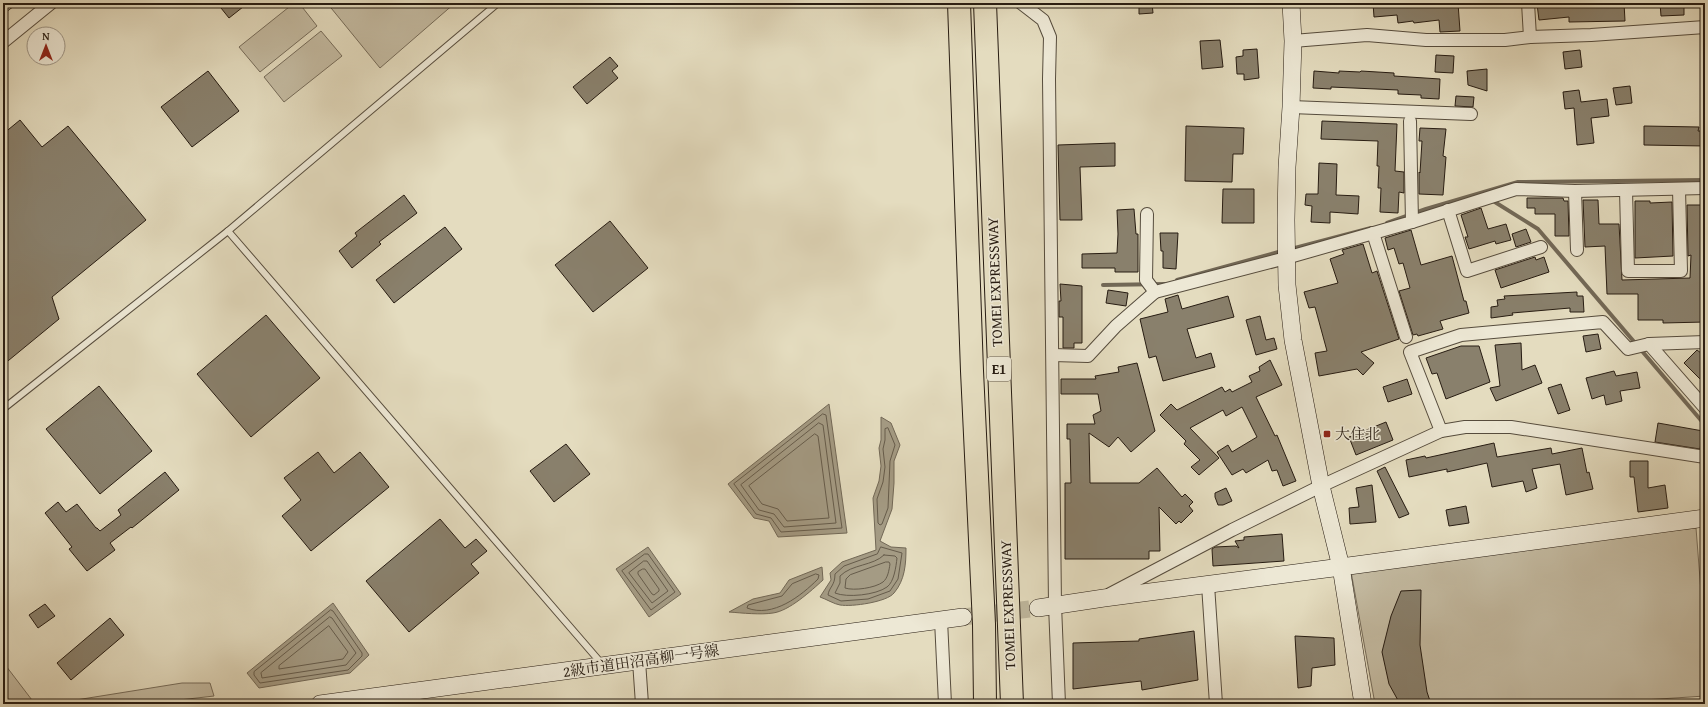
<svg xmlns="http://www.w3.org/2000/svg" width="1708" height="707" viewBox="0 0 1708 707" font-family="'Gentium Book Plus','Noto Serif JP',serif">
<rect width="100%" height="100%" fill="#e4dcbf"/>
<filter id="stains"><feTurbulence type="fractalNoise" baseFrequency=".005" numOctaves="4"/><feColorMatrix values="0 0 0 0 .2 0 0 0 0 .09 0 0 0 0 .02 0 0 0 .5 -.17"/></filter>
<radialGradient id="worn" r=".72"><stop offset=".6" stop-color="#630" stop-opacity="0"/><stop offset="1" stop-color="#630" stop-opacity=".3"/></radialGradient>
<g fill="#c4bba2" stroke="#766c5a">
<path d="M294 3H299L317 26 260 72 239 47Z"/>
<path d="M327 3H455L380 68Z"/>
<path d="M321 31 342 56 284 102 264 77Z"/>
<path d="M1696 528 1705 643V696L1583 704H1375L1350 566Z"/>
<path d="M3 662 35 704H3Z"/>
<path d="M182 683H210L214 696 145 704H51Z"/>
</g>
<g fill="#a49b84" stroke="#726856">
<path d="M829 404 847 533 778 537 769 521 754 518 728 484Z"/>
<path d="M881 417 891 423 900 445 894 461V483L892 509 880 541 891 547 906 548C906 564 905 580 894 593 887 602 852 607 840 605 834 604 826 599 820 597L831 580 830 573 842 562 876 550 873 498 879 481 881 466 879 448 881 440Z"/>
<path d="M648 547 681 594 649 617 616 569Z"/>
<path d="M822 567 823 580C811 591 789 611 773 613 761 615 742 613 729 612L753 599 780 593 789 580Z"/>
<path d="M333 603 369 655 350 673 259 688 247 673Z"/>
</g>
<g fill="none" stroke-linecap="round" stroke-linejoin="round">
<g stroke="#665c4b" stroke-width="1">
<path d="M823 414 826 415 842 528 781 532 771 518 756 514 734 484Z"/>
<path d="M819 423 823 425 836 523 784 527 774 514 759 510 741 485Z"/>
<path d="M888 428 895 445 890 461 888 508 882 524 880 525 878 523 877 499 883 482 885 467 883 449 885 440V429Z"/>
<path d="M815 434 818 436 829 518 787 521 778 509 762 504 749 486Z"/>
<path d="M881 547 902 553 898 579 890 591 868 599 841 601 828 595C829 587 835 586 835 574L844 566 877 554Z"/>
<path d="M645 554H648L675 592 651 610 622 571Z"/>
<path d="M884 555 895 556 897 558C896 567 894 582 887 587 876 595 847 598 835 593L840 583V576C852 564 873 566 884 555Z"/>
<path d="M644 561H647L668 591 652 603 629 573Z"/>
<path d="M886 562H889L890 564C889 570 888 578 883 582 875 588 854 591 845 588L846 579 850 575Z"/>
<path d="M643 569H645L659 589V591L654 595 652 594 638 574V572Z"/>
<path d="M816 574 819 575 818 579C801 596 773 618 747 608L748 605 782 596 792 584Z"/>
<path d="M331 610 333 611 362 653V656L348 670 260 683 254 675V672Z"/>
<path d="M330 617 332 618 356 653 346 665 262 678 261 673Z"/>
<path d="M329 626 348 652 343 659 279 669V666Z"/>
</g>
<g stroke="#726856" stroke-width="4">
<path d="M1490 199 1538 229 1705 425"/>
<path d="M1387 223 1426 209 1518 182 1705 180"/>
<path d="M1291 249 1371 228"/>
<path d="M1177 280 1282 251"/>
<path d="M1103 285 1165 284"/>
</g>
</g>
<g fill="#89806c" stroke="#271c12">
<path d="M217 3H248L229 18Z"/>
<path d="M1139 3H1152L1153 13 1139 14Z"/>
<path d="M1373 3H1458L1460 31 1440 32 1439 20 1414 23 1413 21 1398 23 1397 15 1374 17Z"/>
<path d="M1554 3V6L1624 3 1625 21 1569 22V17L1539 20 1537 4Z"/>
<path d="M1660 3H1684V15L1661 16Z"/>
<path d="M1220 40 1223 67 1202 69 1200 41Z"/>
<path d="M1257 49 1259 78 1244 80V74H1237L1236 57 1243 56V50Z"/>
<path d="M1580 50 1582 67 1565 69 1563 52Z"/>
<path d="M1436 55 1454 56 1453 73 1435 72Z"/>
<path d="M610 57 618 66 612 71 618 78 587 104 573 87Z"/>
<path d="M1487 69V91L1468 85 1467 71Z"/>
<path d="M208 71 239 111 192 147 161 107Z"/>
<path d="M1314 71 1339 73V71L1360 72 1361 71 1394 73V76L1440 79 1439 99 1421 98V95L1398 94V90L1331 87V89L1313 88Z"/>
<path d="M1630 86 1632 103 1616 105 1613 88Z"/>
<path d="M1579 90 1581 102 1607 99 1609 116 1591 118 1594 143 1577 145 1574 108 1565 109 1563 92Z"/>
<path d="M1456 96 1474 97 1473 107 1455 106Z"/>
<path d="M20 120 42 147 68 126 146 220 52 297 59 319 3 365V134Z"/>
<path d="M1322 121 1397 124 1395 171 1404 172V193L1399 192 1398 213 1380 212 1381 188H1378L1379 166H1377L1378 141 1321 139Z"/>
<path d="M1186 126 1244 128 1243 154H1233L1232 182 1185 181Z"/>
<path d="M1644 126 1699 127 1698 131H1705V146L1644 145Z"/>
<path d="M1420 128 1446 129 1443 156 1446 157 1443 195 1419 194V172L1420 173 1422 141H1419Z"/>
<path d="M1115 143V166L1080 167 1082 220H1060L1058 145Z"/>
<path d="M1319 163 1337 164 1336 195 1359 196 1358 214 1330 212V223L1311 222 1312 206 1305 205 1306 194H1318Z"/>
<path d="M1223 189H1254V223H1222Z"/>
<path d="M404 195 417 213 379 242 381 244 352 268 339 251 357 236 355 233Z"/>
<path d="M1527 198H1563L1564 201H1568L1569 236H1555V214H1535V208H1527Z"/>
<path d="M1583 200H1598L1599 224H1619L1622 280 1690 278 1691 255 1688 256 1687 205H1703V227H1705V322L1663 323V320H1638V294H1607L1605 246 1585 247Z"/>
<path d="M1635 201H1650V203L1672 202 1673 256 1635 258Z"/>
<path d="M1481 208 1488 229 1506 224 1511 240 1496 244 1495 241 1469 249 1465 237H1468L1461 215Z"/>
<path d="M1134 209 1136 234H1138V272H1115V268H1082V254L1117 253 1118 234 1117 210Z"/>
<path d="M610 221 648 268 593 312 555 265Z"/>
<path d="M445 227 462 249 394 303 376 280Z"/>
<path d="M1526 229 1531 242 1516 247 1512 234Z"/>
<path d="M1411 230 1421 265 1452 256 1464 301H1466L1469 313 1440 321 1443 329 1418 336 1417 334 1413 335 1399 291 1410 288 1403 263 1399 264 1394 248 1388 250 1385 238Z"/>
<path d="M1160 233H1178L1176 269 1163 268V251H1161Z"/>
<path d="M1363 244 1372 273 1377 271 1399 339 1361 352 1374 363 1363 375 1357 369 1319 376 1315 353 1327 351 1315 307 1309 308 1304 292 1338 283 1330 259 1344 254 1342 250Z"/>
<path d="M1535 257 1536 260 1544 257 1549 272 1501 288 1495 270Z"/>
<path d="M1060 284 1082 286V343H1074V348H1063V317H1059V301H1061Z"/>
<path d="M1108 290 1128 293 1126 306 1106 303Z"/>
<path d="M1577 292V296H1583L1584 312H1570V308L1512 313 1513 315 1491 318V307L1498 306 1497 300 1505 299 1504 296Z"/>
<path d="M1178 295 1182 309 1228 296 1234 317 1187 329 1196 358 1211 353 1215 367 1163 381 1156 356 1149 358 1140 319 1168 312 1165 299Z"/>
<path d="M266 315 320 378 251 437 197 374Z"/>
<path d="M1260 316 1266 340 1274 338 1277 349 1256 355 1246 320Z"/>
<path d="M1598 334 1601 349 1586 352 1583 336Z"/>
<path d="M1521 343 1522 370 1535 365 1542 383 1496 401 1490 388 1500 386 1495 345Z"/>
<path d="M1461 346H1479L1490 382 1446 399 1437 373 1432 374 1426 358Z"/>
<path d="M1697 350 1705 356V384L1684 363Z"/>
<path d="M1270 360 1282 385 1256 397 1275 436 1277 435 1296 481 1283 486 1277 470 1272 471 1268 460 1246 473 1243 469 1232 475 1217 452 1228 445 1232 452 1257 437 1242 407 1226 416 1223 410 1190 428 1219 458 1199 475 1191 467 1200 460 1184 444 1186 441 1160 415 1171 404 1177 410 1222 387 1225 392 1230 389 1232 392 1252 382 1249 376 1260 371 1259 367Z"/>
<path d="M1137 363 1155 431 1131 452 1118 437 1109 447 1089 433 1090 483H1139L1157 468 1182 497 1185 494 1193 502 1189 506 1193 511 1181 523 1179 521 1176 524 1159 507 1160 551H1149V559H1065V483H1071L1070 439H1067V424H1095L1093 415 1101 411 1098 394H1061V379H1096L1095 376 1119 372 1118 367Z"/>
<path d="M1614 371 1616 376 1637 372 1640 388 1620 391 1622 401 1606 405 1604 395 1592 399 1586 378Z"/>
<path d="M1407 379 1412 394 1388 402 1383 387Z"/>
<path d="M1561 384 1570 410 1558 414 1548 388Z"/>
<path d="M99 386 152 451 100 494 46 429Z"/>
<path d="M1386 422 1393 440 1356 455 1349 437Z"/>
<path d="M1658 423 1703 431 1700 449 1655 442Z"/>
<path d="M1494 443 1497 457 1551 448 1552 454 1582 448 1587 473 1589 472 1593 489 1566 495 1560 464 1532 469 1537 488 1526 492 1523 481 1492 487 1487 463 1447 472V469L1409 477 1406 460 1425 456 1426 458Z"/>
<path d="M566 444 590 474 554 502 530 471Z"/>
<path d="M318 452 334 473 360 452 389 487 311 551 282 516 301 500 284 478Z"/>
<path d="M1630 461H1648V488L1665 485 1668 508 1638 512 1634 477H1630Z"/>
<path d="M1385 467 1409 514 1399 518 1377 471Z"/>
<path d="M165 472 179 490 132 528 131 527 110 543 115 550 87 571 69 549 72 547 45 513 58 502 66 512 77 504 96 528H97L100 531 121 515 118 510Z"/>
<path d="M1372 485 1376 522 1350 524 1349 508 1359 507 1356 488Z"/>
<path d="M1226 488 1232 501 1223 505H1218L1215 497V493Z"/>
<path d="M1466 506 1469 523 1449 526 1446 510Z"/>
<path d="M440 519 465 548 476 539 487 551 471 564 479 573 409 632 366 581Z"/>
<path d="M1282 534 1284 561 1213 566 1212 549 1215 547 1236 546 1239 548 1235 541 1244 540V537Z"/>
<path d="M1421 590 1420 645 1427 692 1431 704H1400L1389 684 1382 652 1391 616 1401 591Z"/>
<path d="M45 604 55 616 38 628 29 615Z"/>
<path d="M110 618 124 635 71 680 57 663Z"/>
<path d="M1194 631 1198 680 1142 690 1141 681 1073 689V643L1139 641V639Z"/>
<path d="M1295 636 1334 638 1335 665 1312 668 1311 686 1298 688Z"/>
</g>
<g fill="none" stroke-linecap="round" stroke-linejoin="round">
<path stroke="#beb69c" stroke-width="17" stroke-dasharray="17 8" stroke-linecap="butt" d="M963 617 1038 608"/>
<defs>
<g id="lane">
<path d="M228 231 602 664"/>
<path d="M3 409 228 231 498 3"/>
</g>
<g id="street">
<path d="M1021 3 1043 20 1050 37 1049 79 1055 605 1059 704"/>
<path d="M1528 3 1530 37"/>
<path d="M1293 41 1367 35 1426 40H1505L1530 37 1591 35 1705 27"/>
<path d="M3 42 51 3"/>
<path d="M1291 107 1471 114"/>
<path d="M1626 190 1628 271H1681L1679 189"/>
<path d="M1575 191 1577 250"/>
<path d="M1448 210 1467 271 1541 247"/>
<path d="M1147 214 1146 280 1155 292 1286 258 1412 222 1410 121"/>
<path d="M1412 222 1516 189 1575 191 1705 188"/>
<path d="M1373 233 1406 337"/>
<path d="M1649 344 1705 408"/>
<path d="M1053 355 1088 356 1116 326 1155 292"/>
<path d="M1441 431 1410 352 1461 335 1603 322 1628 349 1649 344 1705 342"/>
<path d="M1208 585 1216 704"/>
<path d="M1110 594 1232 530 1321 486 1441 431 1465 427H1511L1705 457"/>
<path d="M941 620 945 704"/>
<path d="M639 661 642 704"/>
</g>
<g id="secondary">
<path d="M1291 3 1293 41 1291 107 1287 167 1286 220 1287 285 1293 340 1321 486 1341 567 1363 704"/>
<path d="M1038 608 1104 598 1341 567 1705 518"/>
<path d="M320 704 963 617"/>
</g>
<g id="highway">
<path d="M959 3 972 371 984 624 985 704"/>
<path d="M985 3 1012 704"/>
</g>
</defs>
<use href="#lane" stroke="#564c3d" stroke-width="8"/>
<use href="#street" stroke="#564c3d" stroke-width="14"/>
<use href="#secondary" stroke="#271c12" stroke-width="18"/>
<use href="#highway" stroke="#271c12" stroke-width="24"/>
<use href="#lane" stroke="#ede8d5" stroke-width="6"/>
<use href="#street" stroke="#ede8d5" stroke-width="12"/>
<use href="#secondary" stroke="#ede8d5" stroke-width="17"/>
<use href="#highway" stroke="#e4dcbf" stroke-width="22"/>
<defs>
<path id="rail" d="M3 12 15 3"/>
</defs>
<use href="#rail" stroke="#271c12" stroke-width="4.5"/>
<use href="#rail" stroke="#ede8d5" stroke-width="3" stroke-dasharray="9" stroke-linecap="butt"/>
</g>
<rect fill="#8f2418" stroke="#ede8d5" stroke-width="1.5" x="1323" y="430" width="8" height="8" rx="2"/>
<g text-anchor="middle" stroke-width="3" stroke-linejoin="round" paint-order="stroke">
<rect fill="#ede8d5" stroke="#62594c" stroke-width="1" x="987" y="357" width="24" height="24" rx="3"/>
<g font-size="14" font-weight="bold" fill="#271c12">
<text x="999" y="374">E1</text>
</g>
<g font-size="15" fill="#271c12" stroke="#ede8d5">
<text transform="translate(995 282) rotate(-92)" y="5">TOMEI EXPRESSWAY</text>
<text transform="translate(1008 605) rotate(-92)" y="5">TOMEI EXPRESSWAY</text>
<text transform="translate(641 661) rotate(-8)" y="5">2級市道田沼高柳一号線</text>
</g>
<g font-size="15" fill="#271c12" stroke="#ede8d5" text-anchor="start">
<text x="1335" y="439">大住北</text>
</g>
</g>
<rect width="1708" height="707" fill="none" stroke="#e4dcbf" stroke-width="16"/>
<rect x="4" y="4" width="1700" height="699" fill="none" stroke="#271c12" stroke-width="2"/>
<rect x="8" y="8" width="1692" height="691" fill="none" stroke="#271c12"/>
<g transform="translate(46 46)"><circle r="19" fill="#ede8d5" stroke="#9e9687"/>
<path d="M0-3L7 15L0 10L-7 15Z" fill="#8f2418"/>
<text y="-6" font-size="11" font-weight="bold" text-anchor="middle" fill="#271c12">N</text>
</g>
<rect width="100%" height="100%" filter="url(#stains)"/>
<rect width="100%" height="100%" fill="url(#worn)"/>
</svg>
